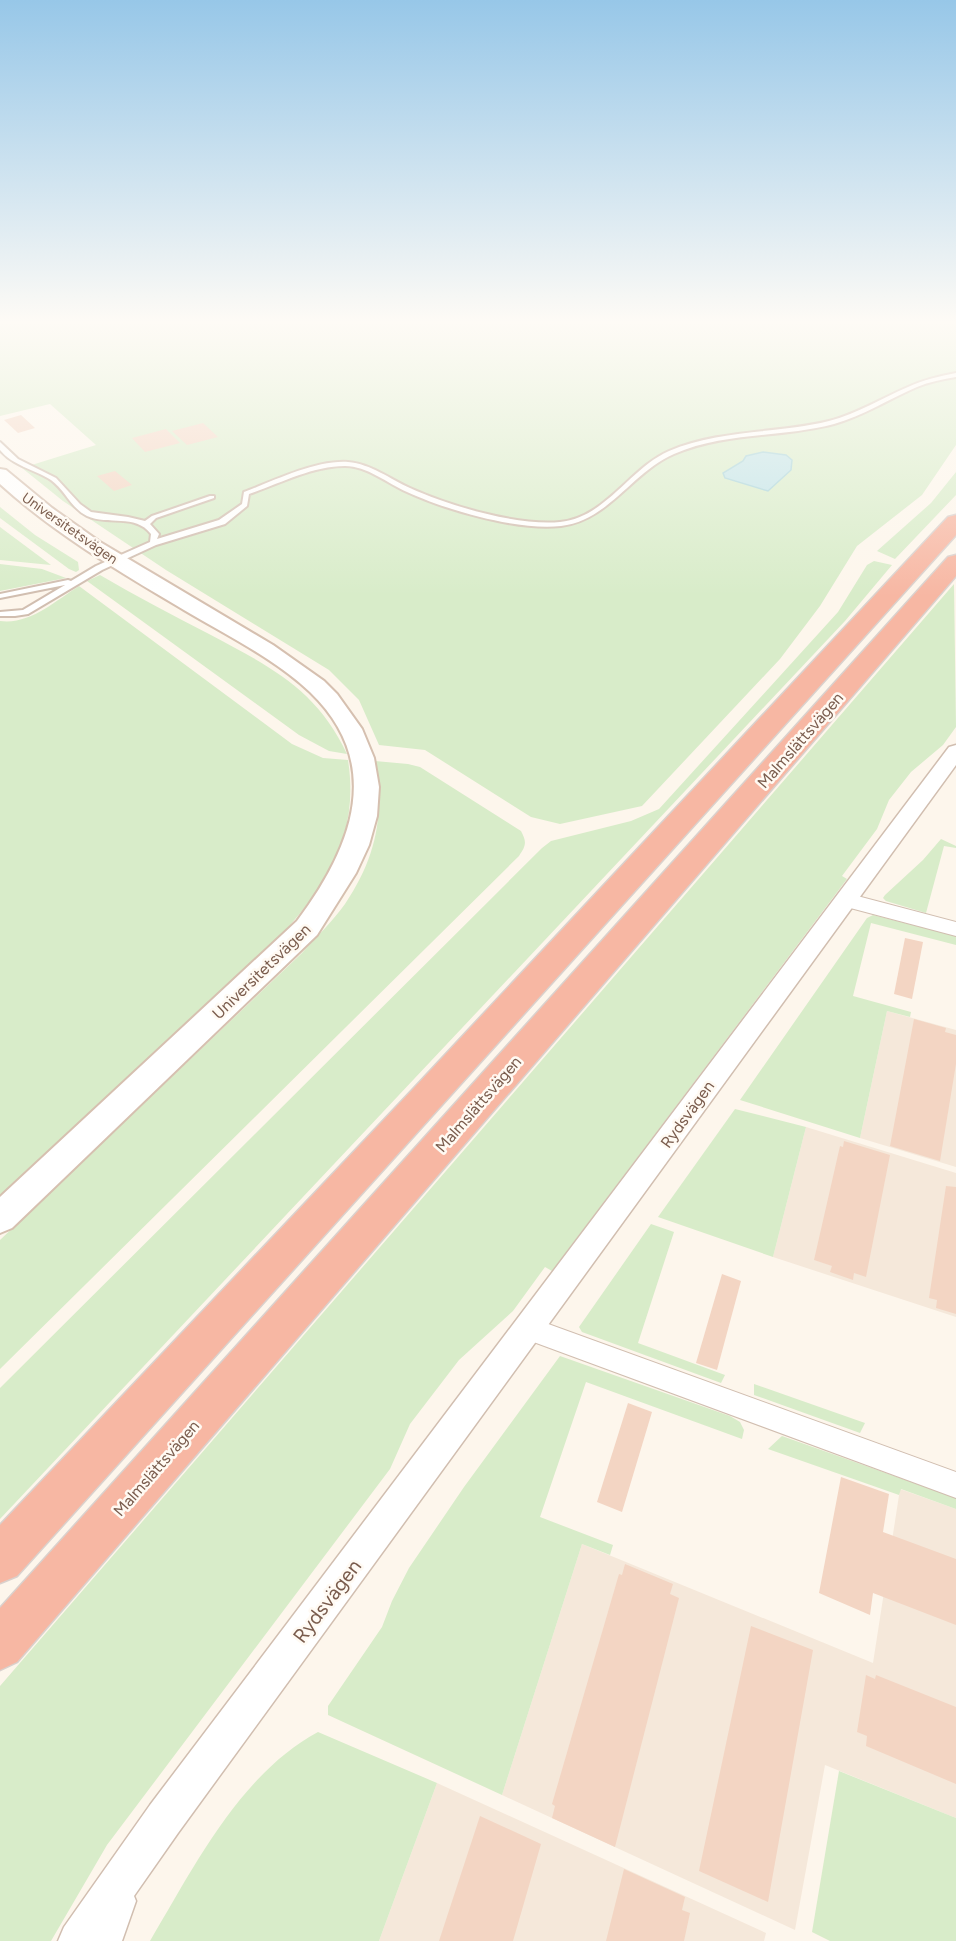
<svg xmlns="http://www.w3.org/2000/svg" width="956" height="1941" viewBox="0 0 956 1941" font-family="Figtree,sans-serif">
<rect width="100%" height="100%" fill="#fdf6ec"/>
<g fill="#f5e8da">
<path d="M887 1011 956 1030V1167L860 1138Z"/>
<path d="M806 1127 956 1173V1317L773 1257Z"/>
<path d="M900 1489 956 1509V1818L825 1765 795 1930 502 1795 582 1544 873 1663Z"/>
<path d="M437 1783 766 1933 764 1941H379Z"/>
</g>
<g fill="#d8ecc9">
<path d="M0 324H956V445L922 495 857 546 820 606 780 659 642 806 560 824 531 817 425 750 379 745 359 700 329 670 166 570 63 501 22 468 96 445 50 404 0 416Z"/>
<path d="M956 472V495L895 559 877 551 931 503Z"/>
<path d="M0 507 35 535 78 562 79 570 76 572 69 569 0 518Z"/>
<path d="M0 527 51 565 0 560Z"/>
<path d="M874 561 892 565 845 621 0 1519V1388L542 848 551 841 631 821 659 809 838 612 867 565Z"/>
<path d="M0 564 42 569 66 578 0 591Z"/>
<path d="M100 575C136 596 172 615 209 634 269 666 317 689 347 754L329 751 299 735 87 581Z"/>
<path d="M954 584 956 727 943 745 911 772 889 800 877 829 842 876 847 879 552 1271 545 1267 513 1311 459 1360 410 1424 390 1469 107 1845 51 1941H0V1686Z"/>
<path d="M79 586 292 744 323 758 348 760C360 837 325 888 275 942L0 1196V621C30 625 55 601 79 586Z"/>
<path d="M375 761 408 764 420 767 521 831C527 842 526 846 519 856L0 1369V1240L302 953C316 937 333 921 345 904 376 858 385 815 375 761Z"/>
<path d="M941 839 956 846V848L944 846 926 913 886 901 883 898 885 895 923 860Z"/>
<path d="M873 915 956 936V945L871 923 853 996 911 1012 910 1017 887 1011 860 1138 740 1100 867 918Z"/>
<path d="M735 1109 806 1127 773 1257 658 1217Z"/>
<path d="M651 1224 674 1232 638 1343 725 1375 721 1383 582 1332 579 1327Z"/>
<path d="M560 1356 730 1416 740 1422 744 1430 742 1439 586 1382 540 1517 613 1545 610 1555 582 1544 502 1795 328 1715V1706L382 1627 392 1601 409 1568 464 1487Z"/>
<path d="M754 1384 865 1423 860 1433 754 1395Z"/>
<path d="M782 1436 956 1498V1509L901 1489 899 1495 768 1449Z"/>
<path d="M318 1732 437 1783 379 1941H150C194 1867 240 1774 318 1732Z"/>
<path d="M839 1771 956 1818V1941H830L812 1932Z"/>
</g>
<path fill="#bfe3e8" stroke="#a5d3da" stroke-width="1.5" d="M763 452 786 455 792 460 791 470 768 491 725 478 723 473 743 461 746 456Z"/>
<g fill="#f3d5c3">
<path d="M21 415 35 428 18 433 4 420Z"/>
<path d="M203 423 218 437 187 445 172 431Z"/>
<path d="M166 429 180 443 145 452 132 438Z"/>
<path d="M115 471 132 485 114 491 97 476Z"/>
<path d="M905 938 923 942 912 999 894 994Z"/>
<path d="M914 1019 946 1028 945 1032 956 1035V1064L940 1161 890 1146Z"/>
<path d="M844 1141 890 1155 866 1277 854 1273 853 1280 830 1272 832 1266 814 1260 840 1146 843 1147Z"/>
<path d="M946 1186 956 1187V1314L936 1308 937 1300 929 1298Z"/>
<path d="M722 1274 741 1281 717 1370 696 1363Z"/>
<path d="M628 1403 652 1412 622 1512 597 1502Z"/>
<path d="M841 1477 889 1494 883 1532 956 1559V1625L873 1593 870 1615 819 1593Z"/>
<path d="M625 1564 673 1584 670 1594 679 1598 615 1847 552 1818 555 1806 552 1804 619 1574 622 1575Z"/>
<path d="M751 1626 813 1650 768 1902 699 1871Z"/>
<path d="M866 1675 875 1679 876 1675 956 1707V1784L866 1746 867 1736 857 1732Z"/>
<path d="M480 1816 541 1844 513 1941H439Z"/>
<path d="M624 1869 685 1897 682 1910 690 1913 684 1941H606Z"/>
</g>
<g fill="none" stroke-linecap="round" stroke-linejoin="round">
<defs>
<path id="service" d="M956 373V377C943 379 929 382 917 387 889 399 863 416 834 424 781 438 724 432 674 454 632 472 608 521 561 526 518 531 446 510 407 492 387 483 367 466 345 466 312 466 279 484 249 494L247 506 225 524 156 545 102 570 28 614 15 616H0V612L23 610 65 585 0 598V594L68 580 71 581 96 566 150 542 151 534C135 513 108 526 87 516 71 508 65 490 51 480 34 469 13 466 0 450V442L18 459 56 478 80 504 91 512 128 517 145 521 152 516 210 496H214V498L156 518 150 524 159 534 157 539 219 520 242 504 244 492C274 481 315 460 348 462 371 464 390 479 410 488 450 506 517 526 560 522 605 518 630 468 669 451 720 429 776 434 829 421 857 414 882 398 908 387 923 380 940 376 956 373Z"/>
<g id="minor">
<path d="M846 893 956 922V936L839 905 837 900 839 895Z"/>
<path d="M529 1317 956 1472V1498L520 1337 517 1329 520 1321Z"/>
</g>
<path id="tertiary" d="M956 745V765L178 1833 134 1896 136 1901 122 1941H58L64 1927 150 1805 949 747Z"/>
<path id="secondary" d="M0 469 6 470 52 508 100 542 273 645 324 681 337 694 362 729 374 758 379 787 377 816 369 845 356 873 317 935 12 1228 0 1233V1197L297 921C351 849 386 765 310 692 274 658 226 635 184 610 120 572 55 534 0 484Z"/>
<g id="motorway">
<path d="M956 515V535L17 1576 0 1583V1525L414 1088 948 517Z"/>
<path d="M956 555V576L17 1662 0 1670V1608L948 557Z"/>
</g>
</defs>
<use href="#service" stroke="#d1beb0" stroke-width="4"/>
<use href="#minor" stroke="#d1beb0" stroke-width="2"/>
<use href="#tertiary" stroke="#d1beb0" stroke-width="3"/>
<use href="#secondary" stroke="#d6c0b0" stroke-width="4"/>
<use href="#motorway" stroke="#dad1cd" stroke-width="3"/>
<use href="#service" fill="#fff" fill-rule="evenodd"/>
<use href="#minor" fill="#fff" fill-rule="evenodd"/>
<use href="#tertiary" fill="#fff" fill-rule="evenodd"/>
<use href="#secondary" fill="#fff" fill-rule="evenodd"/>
<use href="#motorway" fill="#f7b7a3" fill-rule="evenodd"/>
</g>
<linearGradient id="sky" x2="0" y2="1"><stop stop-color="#97c7e8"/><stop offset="0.54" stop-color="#fefbf6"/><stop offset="1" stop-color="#fefbf6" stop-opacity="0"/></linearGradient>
<rect width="956" height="596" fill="url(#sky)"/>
<g text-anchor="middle" stroke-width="5" stroke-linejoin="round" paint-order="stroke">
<g font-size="14" fill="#7a5c4d" stroke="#fffaf3">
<text transform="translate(70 528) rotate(35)" y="5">Universitetsvägen</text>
</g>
<g font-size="16" fill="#7a5c4d" stroke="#fffaf3">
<text transform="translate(800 740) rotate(-49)" y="6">Malmslättsvägen</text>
<text transform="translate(261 971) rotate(-44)" y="6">Universitetsvägen</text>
<text transform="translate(478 1104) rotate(-49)" y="6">Malmslättsvägen</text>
<text transform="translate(687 1114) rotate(-54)" y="6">Rydsvägen</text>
<text transform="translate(156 1468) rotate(-49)" y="6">Malmslättsvägen</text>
</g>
<g font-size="20" fill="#7a5c4d" stroke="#fffaf3">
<text transform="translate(327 1601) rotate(-53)" y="7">Rydsvägen</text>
</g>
</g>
</svg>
